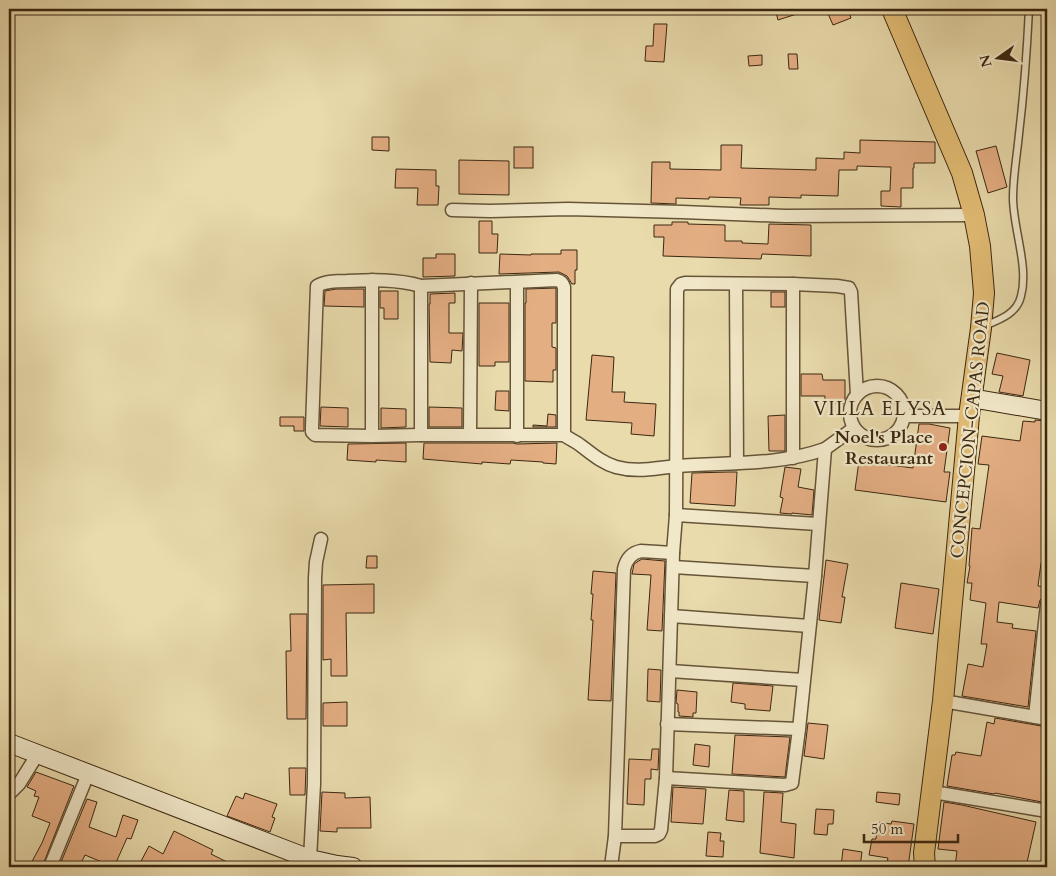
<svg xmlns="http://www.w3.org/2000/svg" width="1056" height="876" viewBox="0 0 1056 876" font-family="Cardo,serif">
<rect width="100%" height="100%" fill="#e9dbac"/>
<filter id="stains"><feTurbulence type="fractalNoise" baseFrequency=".004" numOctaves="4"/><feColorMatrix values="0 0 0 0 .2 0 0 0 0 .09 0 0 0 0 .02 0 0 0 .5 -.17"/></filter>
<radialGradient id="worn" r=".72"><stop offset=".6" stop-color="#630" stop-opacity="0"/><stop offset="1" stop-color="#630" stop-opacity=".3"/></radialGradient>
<g fill="#e4ae83" stroke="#3b2711">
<path d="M775 9H806V11L778 20Z"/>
<path d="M826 9H848L851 18 833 25Z"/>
<path d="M654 24H667L664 62 645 61 646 46H653Z"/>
<path d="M788 54H797L798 69H789Z"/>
<path d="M762 55V65L749 66 748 56Z"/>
<path d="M372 137H389V151L372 150Z"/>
<path d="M860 140 935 142V163H914V168H913V188H901V207L881 206V191H890L891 167H887L857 166V170H839L838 196 801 195V198L769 197V205H740L741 198 709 197V199L676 198V204L651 203 652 162H670V169L721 170V145H742L741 168 816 170V158L844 159V152L860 153Z"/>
<path d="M996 146 1007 187 988 193 976 151Z"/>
<rect x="514" y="147" width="19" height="21"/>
<path d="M459 160 509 161V195L459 194Z"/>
<path d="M396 169 436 170V186H439L438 205H417L418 188H395Z"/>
<path d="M479 221H492V234H498L497 253H479Z"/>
<path d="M672 222H688V224L725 225V241H742V243L768 244 769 224 811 225V256L762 254 761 259 663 256 664 237H654V225H672Z"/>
<path d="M561 250H577V270H575V284H572L567 276 559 272 499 274 500 254 531 255V254H561Z"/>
<path d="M436 254H455V276L423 277V258H436Z"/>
<path d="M556 288V323H552V347L556 348V370H553V382L525 381V303H526V289Z"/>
<path d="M336 289H364V307L324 306 325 291Z"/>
<path d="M380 291H398V319H384V308H380Z"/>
<rect x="771" y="292" width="14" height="15"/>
<path d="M455 293V303H449V333H463L462 351 452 350 451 363 430 362 429 304H430V294Z"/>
<path d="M479 303H509V362H495V366H479Z"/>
<path d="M997 353 1030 360 1023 396 999 392 1003 376 992 374Z"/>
<path d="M592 355 614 357 612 392H625L624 402 656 404 654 436 631 434 632 423 586 420Z"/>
<path d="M801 374H822L823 380H845V403H825V396H801Z"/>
<path d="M496 391H509V411L495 410Z"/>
<path d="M321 407 348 408V427L320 426Z"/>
<path d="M429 407 462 408V427H429Z"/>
<path d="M381 408 406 409V427L381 428Z"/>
<path d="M548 414 556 415V427H533V425L547 426Z"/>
<path d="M785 415V451H769L768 416Z"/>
<path d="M280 417H304V431H294V426H280Z"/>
<path d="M1035 420 1047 421V564L1041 563 1038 586 1045 587 1044 597 1040 600 1038 608 999 602 997 622 1013 624 1012 628 1036 631 1028 707 962 696 968 664 983 667 987 644H981L986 603 970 600 972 583H967L970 566H969L972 528 980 529 989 465 978 464 982 436 1020 441 1023 421 1035 422Z"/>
<path d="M919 424H929L950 428 944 472H950L946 502 855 490 859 461 913 468Z"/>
<path d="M406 443V462L376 460V462L347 460 348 444Z"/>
<path d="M424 443H513L517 444 557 443 556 464 543 463V462L511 460 510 464 482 462V464L423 459Z"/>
<path d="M785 467 801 469 798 487 814 490 812 515 792 513V514L780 513 783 498 780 497Z"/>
<path d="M729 472H737L735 506 690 503 692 473Z"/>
<path d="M367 556H377V568H366Z"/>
<path d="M642 559 665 561 662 631 647 630 651 575 632 574 634 564 637 562Z"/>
<path d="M826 560 848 564 842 597H845L841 623 819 620Z"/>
<path d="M593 571 616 573 611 701 588 700 593 620H591L593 594H591Z"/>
<path d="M901 583 939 589 933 634 895 628Z"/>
<path d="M374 584V613H346L347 676H331V659L323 660V585Z"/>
<path d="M290 614H307L306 719H287L286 651H291Z"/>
<path d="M648 669 661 670 660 702 647 701Z"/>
<path d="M733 683 773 686 770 711 745 709V704L731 702Z"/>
<path d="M677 690 697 692 696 713H693V717L679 716V712H678V704L676 703Z"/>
<path d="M347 702V726H323V703Z"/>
<path d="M995 718 1047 727V803L995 793 994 794 947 786 952 755H955L956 752 981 756 987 722 994 724Z"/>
<path d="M808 723 828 725 824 759 804 756Z"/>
<path d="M735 735 790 737 785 777 732 774Z"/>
<path d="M695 744 710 746 709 767 693 765Z"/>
<path d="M652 749H659L658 770 651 769V779H645L644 805 627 804 629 759 651 760Z"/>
<path d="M289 768H306L305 795H290Z"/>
<path d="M36 772 74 786 42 867H29L42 843 50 823 32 816 39 797 34 796 36 791 27 787Z"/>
<path d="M673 787 706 789 703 824 671 822Z"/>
<path d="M729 790 744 791V822L726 820Z"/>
<path d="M322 792 345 793V798L370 797 371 828H337V832L320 831Z"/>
<path d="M764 792 783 793 781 822 796 824 794 858 760 853Z"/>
<path d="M877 792 900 794 899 805 876 802Z"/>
<path d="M245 793 277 804 272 817 275 818 270 832 227 816 236 796 243 799Z"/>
<path d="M87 799 97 802 89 827 116 837 123 815 138 820 131 839 127 838 114 867 85 855 79 867H59Z"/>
<path d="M944 802 962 805 1036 822 1026 867H955L957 851 938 849Z"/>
<path d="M816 809 834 810 833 824H828L827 835 814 834Z"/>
<path d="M892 821 914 824 908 867H893L894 863 887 862 888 858 869 855 872 839H876L878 822 891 824Z"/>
<path d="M174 831 213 850 211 854 237 867H138L149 846 163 854Z"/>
<path d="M708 832 721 833 720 841H724L723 857 706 856Z"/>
<path d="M843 849 862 852 860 867H841Z"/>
</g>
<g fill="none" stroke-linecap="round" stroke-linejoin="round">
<defs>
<path id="lane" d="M984 326C999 320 1017 314 1021 296 1029 267 1013 228 1013 198 1013 177 1017 155 1019 134 1024 92 1027 50 1029 9"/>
<g id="street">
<path d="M452 210 490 211 568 209 682 212 785 216 974 215"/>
<path d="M372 280V436"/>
<path d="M736 284 737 463"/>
<path d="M793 284V458"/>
<circle cx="877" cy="413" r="27"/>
<path d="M904 416H969"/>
<path d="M421 435V286"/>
<path d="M470 435 471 283"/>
<path d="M564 435V287C563 283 561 281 557 280L421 286C397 279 372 280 347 281 337 281 325 281 317 286L312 428V432L315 435 372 436 421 435H564C569 439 575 441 580 445 592 454 602 463 616 467 638 473 655 468 677 466 727 462 777 466 825 449"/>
<path d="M517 436V282"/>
<path d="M676 515 818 524"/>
<path d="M673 567 815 576"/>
<path d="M671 616 809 626"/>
<path d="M670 671 803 680"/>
<path d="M943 701 1047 719"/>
<path d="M1035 717 1047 604"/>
<path d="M667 724 799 729"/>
<path d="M666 778 785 785 792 783 799 729 815 576 825 449 854 428"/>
<path d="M933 792 1047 811"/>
<path d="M9 794 19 784 37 755"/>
<path d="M615 836H655L659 834 661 830 666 778 673 553 676 515 677 289 681 284 685 283 793 284 837 286 849 288 851 292 857 395"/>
<path d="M310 859 314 784 315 578 316 562 321 539"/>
<path d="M50 867 88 774"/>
<path d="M611 867 615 836 624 569C626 560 631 553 641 551L673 553"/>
</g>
<g id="secondary">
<path d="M971 398 1047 411"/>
<path d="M9 743 310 859 337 865 353 867"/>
</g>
<path id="primary" d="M892 9 962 173 974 215 980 246 984 293 981 328 969 416 943 701 924 853 925 867"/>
</defs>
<use href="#lane" stroke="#665438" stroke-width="9"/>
<use href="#street" stroke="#665438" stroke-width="15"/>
<use href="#secondary" stroke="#3b2711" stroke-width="20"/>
<use href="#primary" stroke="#3b2711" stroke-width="22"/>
<use href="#lane" stroke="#f1e8c9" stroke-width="6"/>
<use href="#street" stroke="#f1e8c9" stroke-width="12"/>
<use href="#secondary" stroke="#f1e8c9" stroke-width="18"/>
<use href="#primary" stroke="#e4be76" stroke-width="20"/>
</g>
<circle fill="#8f2418" stroke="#f1e8c9" stroke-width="2" cx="943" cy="447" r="5"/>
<g text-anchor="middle" stroke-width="4.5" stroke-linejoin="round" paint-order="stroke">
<g font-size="18" fill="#3b2711" stroke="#f1e8c9">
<text transform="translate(970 430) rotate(-84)" y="6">CONCEPCION-CAPAS ROAD</text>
</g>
<g font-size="18" font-weight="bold" fill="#3b2711" stroke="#f1e8c9" text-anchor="end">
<text x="933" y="443">Noel's Place<tspan x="933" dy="21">Restaurant</tspan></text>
</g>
<g font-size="19" letter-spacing="1" fill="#3b2711" stroke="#f1e8c9">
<text x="880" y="415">VILLA ELYSA</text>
</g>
</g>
<rect width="1056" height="876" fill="none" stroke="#e9dbac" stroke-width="30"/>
<rect x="10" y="10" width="1036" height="856" fill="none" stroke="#3b2711" stroke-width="2.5"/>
<rect x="15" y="15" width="1026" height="846" fill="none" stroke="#3b2711"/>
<g transform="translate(998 58) rotate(256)" stroke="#f1e8c9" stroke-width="4" paint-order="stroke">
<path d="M0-4L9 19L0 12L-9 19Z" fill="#3b2711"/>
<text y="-8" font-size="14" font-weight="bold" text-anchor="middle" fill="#3b2711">N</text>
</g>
<path d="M864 834v8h94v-8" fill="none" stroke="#3b2711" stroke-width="2.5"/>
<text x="871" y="834" font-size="15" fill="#3b2711" stroke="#f1e8c9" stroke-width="4" paint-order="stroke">50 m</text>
<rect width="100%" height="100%" filter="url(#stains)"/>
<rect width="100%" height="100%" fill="url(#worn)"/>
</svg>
